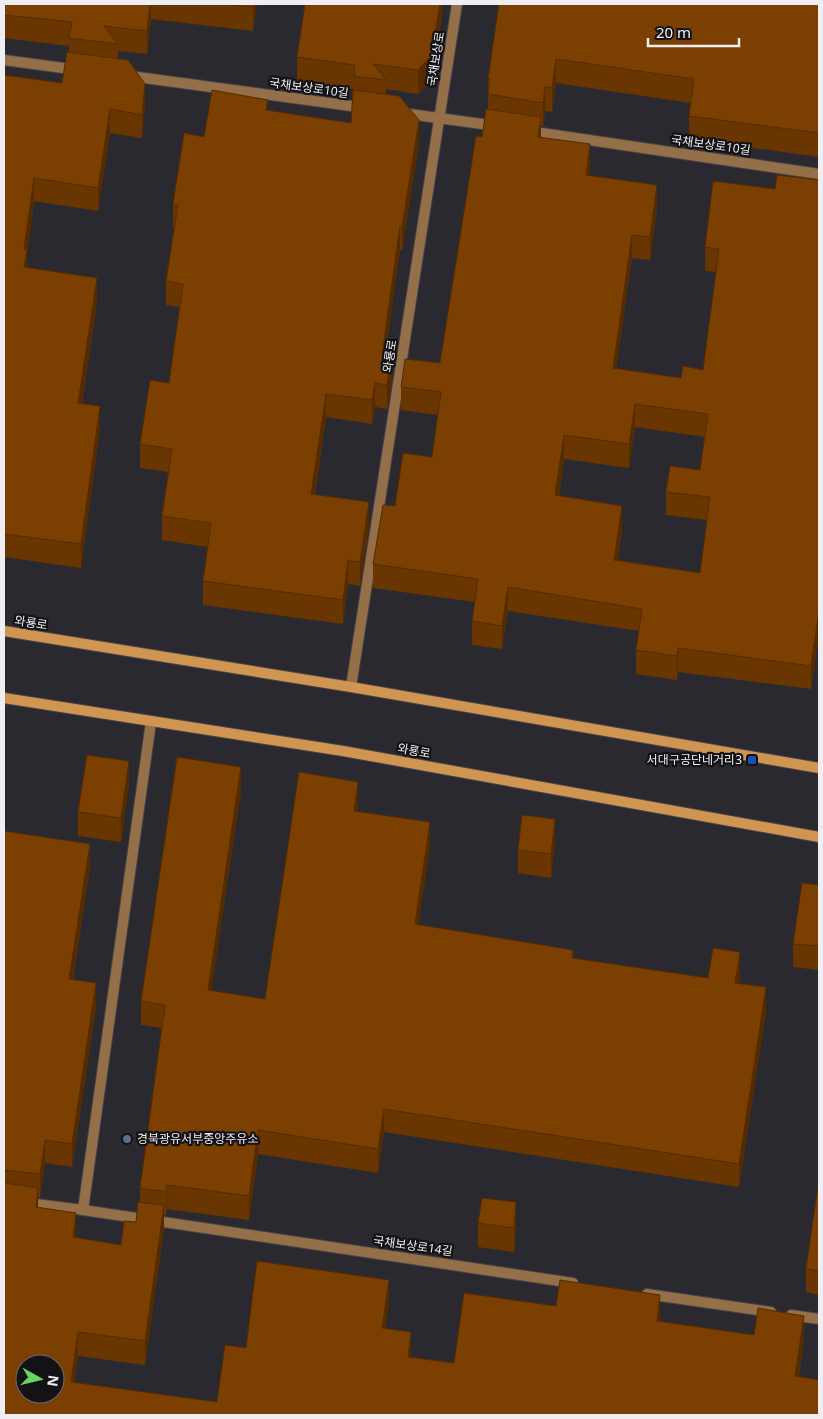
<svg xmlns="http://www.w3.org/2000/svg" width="823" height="1419" viewBox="0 0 823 1419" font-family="'Noto Sans','Noto Sans KR',sans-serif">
<rect width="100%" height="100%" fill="#2a2930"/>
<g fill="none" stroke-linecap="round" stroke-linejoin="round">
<defs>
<g id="minor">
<path d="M4 60 78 70"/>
<path d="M130 76 366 108"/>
<path d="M402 113 497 126"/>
<path d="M528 131 819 174"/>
<path d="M351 687 457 4"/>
<path d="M4 1200 83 1210 573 1283"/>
<path d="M83 1210 151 722"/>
<path d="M647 1294 771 1312"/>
<path d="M791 1315 819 1319"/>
</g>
<g id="secondary">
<path d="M4 631 351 687 819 768"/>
<path d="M4 698 343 751 819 837"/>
</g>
</defs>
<use href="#minor" stroke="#46454b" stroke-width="12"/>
<use href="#secondary" stroke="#46454b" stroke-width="12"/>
<use href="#minor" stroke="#956f47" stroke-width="10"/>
<use href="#secondary" stroke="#d19552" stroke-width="10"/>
</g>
<g fill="#693601" fill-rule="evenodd">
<path d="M4 4H257L253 31 151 19 147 54 118 51V58L145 107 142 138 110 133 98 211 34 201 27 255V267L97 302 82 403 100 429 81 568 4 557V75L62 83 69 52V46L4 38Z"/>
<path d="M442 4V16L431 80 418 94 386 89V94L419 144 402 250H400L385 355 392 380 387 409 375 407 372 424 326 417 315 495 369 526 360 586 348 584 343 624 203 605V581L208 547 162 540V516L169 472 140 468V444L169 383 180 307 166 305V281L174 228H173V204L204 137 268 111 351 123 354 89 297 81V57Z"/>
<path d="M499 4H819V157L689 139V116L691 103 556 83 552 112 545 111 543 126H541V138L590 168 589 176 657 209 650 260 632 258 616 369 681 378 703 370 716 272 705 271V247L775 189 819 180V634L811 689 678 672 677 680 636 674V650L639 631 508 611 502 649 472 645V621L475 602 373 588V564L395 506 432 457 438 415 401 410V387L440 363 482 137 488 109V79ZM635 427 705 437 700 470 666 492V515L707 520 700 573 618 560 622 529 559 496 564 459 629 468Z"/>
<path d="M129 785 121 842 78 836V812Z"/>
<path d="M241 791 211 991 265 999 358 805 357 811 430 846 418 925 573 958 708 978 740 976 739 983 766 1011 739 1187 384 1132 378 1173 258 1154 249 1220 167 1209 166 1215H164V1229L145 1365 78 1356 74 1383 217 1402 246 1348 389 1303 385 1328 411 1357 454 1363 556 1306 660 1319V1321L754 1335 804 1339 799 1377 4 1415V831L90 867 73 979 96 1007 72 1167 45 1163 40 1198 38 1197V1207L76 1238 121 1245 136 1222 140 1202V1188L162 1028 141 1025V1001Z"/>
<path d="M555 843 551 878 518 873V850Z"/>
<path d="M819 885V970L793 967V944Z"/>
<path d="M819 1179V1295L806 1292V1269Z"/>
<path d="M478 1223 516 1226 514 1252 478 1247Z"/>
</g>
<g fill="#552c01">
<path d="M150 4H151V19L147 54V31Z"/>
<path d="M254 4H257L253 31V7Z"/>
<path d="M440 4H442V16L431 80 418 94V70Z"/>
<path d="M556 59V83L552 112V88Z"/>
<path d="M145 84V107L142 138V115Z"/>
<path d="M545 87V111L543 126V103Z"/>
<path d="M110 109V133L98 211V188Z"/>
<path d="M541 117V140L538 137Z"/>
<path d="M419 120V144L402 250V227Z"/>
<path d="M590 144V168L586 199V175Z"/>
<path d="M34 178V201L27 255V273L24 290V249Z"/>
<path d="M657 185V209L650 260V237Z"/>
<path d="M400 226V250L382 379V355Z"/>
<path d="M632 235V258L613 392V368Z"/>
<path d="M97 278V302L78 426V403Z"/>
<path d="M392 356V380L387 409V385Z"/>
<path d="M375 383V407L372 424V400Z"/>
<path d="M326 394V417L311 518V494Z"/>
<path d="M635 404V427L629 468V444Z"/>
<path d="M100 406V429L81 568V544Z"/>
<path d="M564 435V459L555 518V495Z"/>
<path d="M369 502V526L360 586V562Z"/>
<path d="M622 506V529L614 583V560Z"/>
<path d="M348 560V584L343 624V600Z"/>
<path d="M508 587V611L502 649V626Z"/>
<path d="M819 610V634L811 689V666Z"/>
<path d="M678 648V672L677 680V656Z"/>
<path d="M129 761V785L121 842V818Z"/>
<path d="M241 767V791L208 1014V990Z"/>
<path d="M358 782V805L354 834V811Z"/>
<path d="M555 819V843L551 878V854Z"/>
<path d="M430 822V846L415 948V924Z"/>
<path d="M90 844V867L69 1002V979Z"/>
<path d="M740 952V976L735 1006V983Z"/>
<path d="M96 983V1007L72 1167V1144Z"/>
<path d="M766 987V1011L739 1187V1164Z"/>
<path d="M384 1109V1132L378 1173V1149Z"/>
<path d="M258 1130V1154L249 1220V1196Z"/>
<path d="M45 1140V1163L40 1198V1174Z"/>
<path d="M167 1185V1209L166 1215V1192Z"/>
<path d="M38 1188V1211L36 1207Z"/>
<path d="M516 1202V1226L514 1252V1228Z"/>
<path d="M164 1205V1229L145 1365V1341Z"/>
<path d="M76 1213V1236L73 1261V1237Z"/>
<path d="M389 1280V1303L382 1352V1328Z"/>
<path d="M660 1295V1319L657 1344V1321Z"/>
<path d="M804 1316V1339L795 1400V1376Z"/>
<path d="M78 1332V1356L71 1406V1382Z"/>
<path d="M411 1332V1356L408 1380V1357Z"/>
</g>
<g fill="#7a3f01" stroke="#552c01" fill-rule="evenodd">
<path d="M4 4H150L147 31 104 26 118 44 69 38 72 22 4 15Z"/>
<path d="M223 4H254L253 7Z"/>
<path d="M305 4H440L431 56 418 70 373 64 386 80 354 76 355 65 297 57Z"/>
<path d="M499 4H819V133L689 116 694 79 556 59 552 88 545 87 543 103 488 94 490 79H488Z"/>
<path d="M67 52 128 60 145 84 142 115 110 109 98 188 34 178 24 249H27L24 267 97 278 78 403 100 406 81 544 4 534V75L62 83Z"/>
<path d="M212 90 268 100 266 110 351 123 353 90 399 96 419 120 402 227 400 226 382 355 392 356 387 385 375 383 372 400 326 394 311 494 369 502 360 562 348 560 343 600 203 581 211 523 162 516 172 449 140 444 150 380 169 383 183 284 166 281 178 205 173 204 184 133 204 137Z"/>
<path d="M486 109 541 117 538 137 590 144 586 175 657 185 650 237 632 235 613 368 681 378 683 366 703 370 719 249 705 247 713 181 775 189 777 175 819 180V610L811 666 678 648 677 656 636 650 642 609 508 587 502 626 472 621 478 579 373 564 383 505 395 506 403 453 432 457 441 392 401 387 405 359 440 363 476 136 482 137ZM635 404 708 414 700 470 670 466 666 492 710 497 700 573 614 560 622 506 555 495 564 435 629 444Z"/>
<path d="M87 755 129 761 121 818 78 812Z"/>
<path d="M177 757 241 767 208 990 265 999 299 772 358 782 354 811 430 822 415 924 573 950 572 958 708 978 713 948 740 952 735 983 766 987 739 1164 384 1109 378 1149 258 1130 249 1196 167 1185 166 1192 140 1188 165 1005 141 1001Z"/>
<path d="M522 815 555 819 551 854 518 850Z"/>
<path d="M4 831 90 844 69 979 96 983 72 1144 45 1140 40 1174 4 1170Z"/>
<path d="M802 883 819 885V946L793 944Z"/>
<path d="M819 1179V1271L806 1269Z"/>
<path d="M4 1183 38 1188 36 1207 76 1213 73 1237 121 1245 124 1221 136 1222 138 1202 164 1205 145 1341 78 1332 71 1382 217 1402 225 1345 246 1348 257 1261 389 1280 382 1328 411 1332 408 1357 454 1363 464 1293 556 1306 560 1280 660 1295 657 1321 754 1335 758 1308 804 1316 795 1376 819 1380V1415H4ZM25 1364H55V1394H25Z"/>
<path d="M482 1198 516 1202 514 1228 478 1223Z"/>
</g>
<rect fill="#1a4fb4" stroke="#131215" stroke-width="2" x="747" y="755" width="10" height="10" rx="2.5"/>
<circle fill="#5c6f8a" stroke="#131215" stroke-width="2" cx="127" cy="1139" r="5"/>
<g text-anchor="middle" stroke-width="4.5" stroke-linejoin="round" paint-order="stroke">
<g font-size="12" fill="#efeef3" stroke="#131215">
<text transform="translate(436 59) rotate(-81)" y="4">국채보상로</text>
<text transform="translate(309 88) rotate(8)" y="4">국채보상로10길</text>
<text transform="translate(711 145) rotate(8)" y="4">국채보상로10길</text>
<text transform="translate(390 356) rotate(-81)" y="4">와룡로</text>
<text transform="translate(31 623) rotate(9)" y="4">와룡로</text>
<text transform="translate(414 751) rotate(10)" y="4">와룡로</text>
<text transform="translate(413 1246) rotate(8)" y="4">국채보상로14길</text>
</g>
<g font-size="12" fill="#efeef3" stroke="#131215" text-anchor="end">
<text x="742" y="764">서대구공단네거리3</text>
<text x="137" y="1143" text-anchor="start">경북광유서부중앙주유소</text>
</g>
</g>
<rect width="823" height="1419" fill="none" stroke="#efeef3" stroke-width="10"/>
<g transform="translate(40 1379) rotate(98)"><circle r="24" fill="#131215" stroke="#6b6a6e"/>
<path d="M0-4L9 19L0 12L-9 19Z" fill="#69d464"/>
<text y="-8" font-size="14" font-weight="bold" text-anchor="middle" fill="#efeef3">N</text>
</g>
<path d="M648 38v8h91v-8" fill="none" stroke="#efeef3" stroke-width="2.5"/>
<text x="656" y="38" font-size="15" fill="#efeef3" stroke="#131215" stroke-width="4" paint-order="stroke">20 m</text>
</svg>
